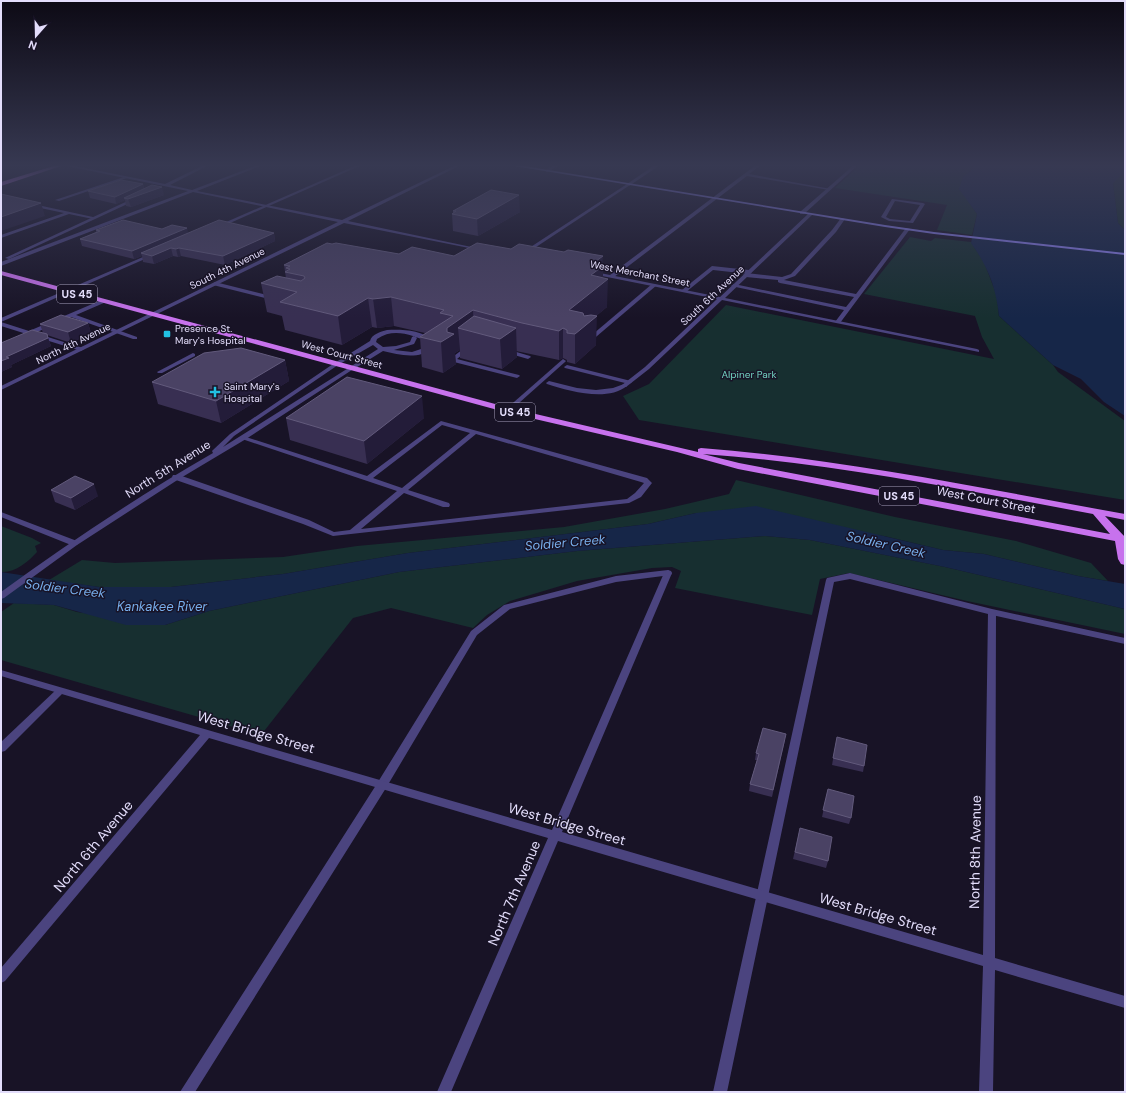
<svg xmlns="http://www.w3.org/2000/svg" width="1126" height="1093" viewBox="0 0 1126 1093" font-family="'DM Sans',sans-serif">
<rect width="100%" height="100%" fill="#181326"/>
<g fill="#172f30">
<path d="M860 165H974C968 176 964 176 960 189L977 214 972 235 937 230 947 205 835 188Z"/>
<path d="M1123 171H1125V230L1118 223 1113 183Z"/>
<path d="M910 237 931 241 935 238 971 242 984 262 997 296 999 316 1053 365 1058 372 1125 421V500L639 420 623 396 649 384 726 305 994 359 982 337 975 316 864 294Z"/>
<path d="M736 480 895 517 1016 541 1091 563 1108 581 1078 576 984 554 943 550 884 536 696 513 648 524 408 553 283 574 171 587H99L49 580 82 560 115 563 283 557 357 546 564 527 665 509 729 494Z"/>
<path d="M1 526 32 538 41 543 35 546 37 552C28 562 15 573 1 572Z"/>
<path d="M765 536 810 540 945 567 1125 609V634L967 601 849 573 820 579 812 615 675 588 681 571 672 567 652 568 577 581 510 601 487 615 473 628 391 608 353 618 261 735 1 660V612L14 603 54 605 77 612 165 625 209 611 399 572 577 551Z"/>
</g>
<g fill="#162648">
<path d="M973 165H1125V171L1113 183 1118 223 1125 230V416L1104 402 1081 379 1053 365 999 316C996 287 988 267 971 243L977 214 959 189 963 177 971 171Z"/>
<path d="M756 506 943 550 984 554 1078 576 1125 584V609L945 567 810 540 765 536 577 551 399 572 209 611 165 625H126L54 605 1 603V572L99 587H171L283 574 408 553 648 524 696 513Z"/>
</g>
<g fill="none" stroke-linecap="round" stroke-linejoin="round">
<g fill="#4b447f" fill-rule="evenodd">
<path d="M357 165H362L221 227 217 226Z"/>
<path d="M554 165H559L548 172H546V170Z"/>
<path d="M756 165H761L749 174 831 189 829 190 747 176 614 277H610V275Z"/>
<path d="M124 177 127 178 59 201 55 200Z"/>
<path d="M892 199 923 203 925 204 913 223 889 221 881 217ZM895 201 920 205 910 221 890 219 886 217Z"/>
<path d="M33 204 93 217 95 218 93 219 69 214 1 238V235L64 213 31 206V205Z"/>
<path d="M841 218 845 219 836 232 795 276 784 280 856 294 906 228 910 229 840 323 835 322 844 310 731 286 734 284 846 307 854 297 780 283 778 282V280L746 277 743 275 746 273 782 277 791 274 832 230Z"/>
<path d="M150 254 154 255 1 322V318Z"/>
<path d="M712 266 749 270 752 272 749 274 713 270 686 292H682V290Z"/>
<path d="M215 282 275 297 276 298 273 300 213 285 212 284Z"/>
<path d="M652 284 657 285 590 342H586V340Z"/>
<path d="M104 299 107 301 106 302 76 315 137 337V339H133L71 317 35 333 83 348 84 349 81 351 1 326V322L29 331Z"/>
<path d="M387 330C401 329 421 330 433 340L430 342C412 336 395 327 377 339L376 342 383 347 396 346 410 342 412 337 414 336 417 338 414 344 394 350 412 352 430 346 433 348C419 360 399 355 383 351L354 369H350V367L378 349 373 345 338 365 336 366 333 364 370 341C372 334 380 332 387 330Z"/>
<path d="M467 346 469 347V349L457 359 519 375 520 376 517 378 450 361V359Z"/>
<path d="M506 349 530 356 531 357 528 359 504 352V350Z"/>
<path d="M193 353 195 354V356L162 373H158L157 372Z"/>
<path d="M563 359 566 361 565 362 510 411H506V409Z"/>
<path d="M567 365 631 381 632 382 629 384 565 368 564 367Z"/>
<path d="M549 381 577 388 596 390 613 388 624 384 627 386C607 402 569 391 547 384L546 383Z"/>
<path d="M441 421 647 478 652 483 641 497 629 503 333 536 303 524 173 479 172 477 173 475H179L309 520 334 532 350 530 397 491 242 439 241 438 242 437H246L367 476ZM442 425 470 433 402 488 373 478ZM476 434 641 482 644 483 635 493 627 499 361 529 404 493 443 507H449L450 505 449 503 408 490Z"/>
<path d="M668 570 671 571 672 573 671 575 616 582 510 609 477 635 386 788 195 1092H180L378 782 471 631 504 605 616 576Z"/>
<path d="M850 573 992 609 1125 638V644L992 615 850 579 834 582 727 1092H713L826 580 827 578Z"/>
<path d="M60 688 63 689 65 691 5 751 1 752V742L57 689Z"/>
</g>
<g fill="#4b447f" fill-rule="evenodd">
<path d="M62 165H70L165 184 204 165H209L170 185 192 190 257 165H263L197 191 342 220 456 165H461L348 221 481 249 479 250 344 223 1 390V386L338 222 193 192 1 266V262L188 191Z"/>
<path d="M854 165H858L804 214H800V212Z"/>
<path d="M627 184 630 185 527 253 523 252Z"/>
<path d="M132 199 136 200 9 259 5 258Z"/>
<path d="M808 214 812 215 725 298 977 349 979 350V352L722 300 649 369 626 387H622V385L645 367 717 299 592 274 589 272 590 271 720 297Z"/>
<path d="M1 512 77 541 78 543 77 545H71L1 517Z"/>
<path d="M668 570 672 573 562 832 983 955 988 612 989 610H995L996 612 995 958 1125 996V1008L995 970 993 1092H979L983 966 558 841 451 1092H437L548 838 209 738 5 981 1 983V968L200 735 1 676V670L552 830 664 573Z"/>
</g>
<g fill="#4b447f" fill-rule="evenodd">
<path d="M655 165H660L629 186H627V184Z"/>
<path d="M336 362 339 364 338 365 234 436 223 447 350 367H354L355 368 246 439 179 479 77 545 4 598 1 599V592C70 542 140 495 213 453L212 451 213 450 230 434Z"/>
</g>
<path fill="#8b80ef" fill-rule="evenodd" d="M508 165H518L885 225 934 232 1125 253V255L934 234 885 227Z"/>
<g fill="#c772ed" fill-rule="evenodd">
<path d="M57 165H64L1 186V182Z"/>
<path d="M1 271 510 408 698 452V449L701 448C844 459 985 489 1125 514V520L1105 516 1125 537V565L1121 564 1118 559 1115 541 738 469 677 452 505 412 1 275ZM703 454C834 463 964 490 1093 514L1110 534 739 463Z"/>
</g>
</g>
<g fill="#382f52">
<path d="M143 184 144 189 164 195 131 207 126 206 125 200 116 204 90 198 88 191Z"/>
<path d="M453 211 520 212 478 236 453 231 452 214 453 213Z"/>
<path d="M162 229 188 233H274L275 241 225 265 181 256 178 257 173 256 154 264 143 262 142 256 134 259 82 246 80 239 96 232V230Z"/>
<path d="M332 244 399 254 454 256 511 249 603 266V278L607 307 596 316V345L575 364 567 362V360L563 358 559 360 516 351 517 357 502 369 460 358V350L455 353 456 364 443 373 422 367 420 337 425 333 394 326 377 328 372 327 342 345 285 330 282 316 267 312 261 283 286 278 284 265Z"/>
<path d="M88 323 91 333 71 343 47 335 51 346 11 365 12 367 1 372V343L43 333 40 324Z"/>
<path d="M285 360 289 381 221 423 158 404 152 382Z"/>
<path d="M286 418H424L367 464 290 440Z"/>
<path d="M51 490 98 496 75 510 55 502Z"/>
<path d="M837 737 864 766 863 772 832 765Z"/>
<path d="M785 740 772 797 749 791 750 784 757 760H755L756 753Z"/>
<path d="M828 789 851 818 849 824 822 817Z"/>
<path d="M800 828 828 861 826 868 793 859Z"/>
</g>
<g fill="#231c39">
<path d="M143 184 144 191 124 198 125 200 116 204 115 197Z"/>
<path d="M162 187 164 195 131 207 128 199Z"/>
<path d="M519 195 520 212 478 236 477 219Z"/>
<path d="M41 203 45 216 1 231V217Z"/>
<path d="M187 228 189 236 141 253 142 256 134 259 132 251Z"/>
<path d="M274 233 275 241 225 265 223 256Z"/>
<path d="M171 248 173 256 154 264 152 256Z"/>
<path d="M179 248 181 256 178 257 176 249Z"/>
<path d="M603 256 602 267 603 266V283L608 279 607 307 574 334 569 310 591 275 592 264Z"/>
<path d="M391 297 394 326 377 328 373 299Z"/>
<path d="M368 298 372 327 342 345 338 316Z"/>
<path d="M473 310 474 332 458 328 460 350 455 353 456 364 443 373 441 342 447 332V328Z"/>
<path d="M597 316 596 345 575 364V334Z"/>
<path d="M88 323 91 333 71 343 68 332Z"/>
<path d="M516 328 517 357 502 369 500 339Z"/>
<path d="M563 328V358L559 360V331Z"/>
<path d="M48 338 51 346 11 365 12 367 1 372V361L6 357Z"/>
<path d="M285 360 289 381 221 423 216 401Z"/>
<path d="M422 396 424 418 367 464 364 441Z"/>
<path d="M94 484 98 496 75 510 71 498Z"/>
</g>
<g fill="#4a4264" stroke="#625a7c">
<path d="M121 180 143 184 115 197 88 191Z"/>
<path d="M152 185 162 187 128 199 124 198Z"/>
<path d="M491 190 519 195 477 219 452 214 456 211H453Z"/>
<path d="M1 194 41 203 1 217Z"/>
<path d="M123 220 162 229 172 225 187 228 132 251 80 239 100 231 96 230Z"/>
<path d="M219 220 274 233 223 256 179 248 176 249 171 248 152 256 141 253Z"/>
<path d="M327 243 332 244 336 243 399 254 412 247 454 256 477 243 511 249 519 244 564 252 568 250 603 256 592 264 603 266 591 275 608 279 569 310 583 313 584 316 591 315 597 316 575 334 567 333V330L563 328 559 331 522 323 473 310 447 328V332L454 334 441 342 420 337 453 316 440 313 444 310 391 297 373 299 368 298 338 316 280 302 297 292 261 283 277 276 301 281 305 278 304 276 285 272 290 269 286 268 290 266 284 265Z"/>
<path d="M61 315 88 323 68 332 40 324Z"/>
<path d="M474 316 516 328 500 339 458 328Z"/>
<path d="M32 330 47 334 48 338 6 357 9 358 1 361V343Z"/>
<path d="M241 348 285 360 216 401 152 382 204 353Z"/>
<path d="M347 377 422 396 364 441 286 418Z"/>
<path d="M75 476 94 484 71 498 51 490Z"/>
<path d="M763 728 786 734 773 790 750 784 759 754 756 753Z"/>
<path d="M837 737 867 745 864 766 833 758Z"/>
<path d="M828 789 854 796 851 818 823 810Z"/>
<path d="M800 828 832 837 828 861 795 852Z"/>
</g>
<linearGradient id="sky" x2="0" y2="1"><stop stop-color="#0d0a15"/><stop offset="0.52" stop-color="#373952"/><stop offset="1" stop-color="#373952" stop-opacity="0"/></linearGradient>
<rect width="1126" height="318" fill="url(#sky)"/>
<g fill="#22c1e2" stroke="#181326" stroke-width="1.5">
<rect x="163" y="330" width="8" height="8" rx="2"/>
<path d="M213 386h4v4h4v4h-4v4h-4v-4h-4v-4h4z"/>
</g>
<g text-anchor="middle" stroke-width="3" stroke-linejoin="round" paint-order="stroke">
<g font-size="10" fill="#e3ddfb" stroke="#181326">
<text transform="translate(227 268) rotate(-26)" y="4">South 4th Avenue</text>
<text transform="translate(640 273) rotate(11)" y="4">West Merchant Street</text>
<text transform="translate(712 295) rotate(-43)" y="4">South 6th Avenue</text>
<text transform="translate(73 343) rotate(-26)" y="4">North 4th Avenue</text>
<text transform="translate(342 354) rotate(15)" y="4">West Court Street</text>
</g>
<g font-size="10" fill="#e3ddfb" stroke="#181326" text-anchor="start">
<text x="175" y="332">Presence St.<tspan x="175" dy="12">Mary's Hospital</tspan></text>
<text x="224" y="390">Saint Mary's<tspan x="224" dy="12">Hospital</tspan></text>
</g>
<g font-size="10" fill="#71d2c1" stroke="#181326">
<text x="749" y="378">Alpiner Park</text>
</g>
<g fill="#181326" stroke="#a6a0bb" stroke-width="1">
<rect x="57" y="285" width="40" height="18" rx="3"/>
<rect x="495" y="403" width="40" height="18" rx="3"/>
<rect x="879" y="487" width="40" height="18" rx="3"/>
</g>
<g font-size="11" font-weight="bold" fill="#e3ddfb">
<text x="77" y="298">US 45</text>
<text x="515" y="416">US 45</text>
<text x="899" y="500">US 45</text>
</g>
<g font-size="12" fill="#e3ddfb" stroke="#181326">
<text transform="translate(168 469) rotate(-32)" y="4">North 5th Avenue</text>
<text transform="translate(986 500) rotate(11)" y="4">West Court Street</text>
</g>
<g font-size="13" font-style="italic" fill="#78afed" stroke="#181326">
<text transform="translate(565 542) rotate(-5)" y="5">Soldier Creek</text>
<text transform="translate(886 544) rotate(13)" y="5">Soldier Creek</text>
<text transform="translate(65 588) rotate(7)" y="5">Soldier Creek</text>
<text x="162" y="611">Kankakee River</text>
</g>
<g font-size="14" fill="#e3ddfb" stroke="#181326">
<text transform="translate(256 732) rotate(16)" y="5">West Bridge Street</text>
<text transform="translate(567 824) rotate(16)" y="5">West Bridge Street</text>
<text transform="translate(93 846) rotate(-50)" y="5">North 6th Avenue</text>
<text transform="translate(975 852) rotate(-89)" y="5">North 8th Avenue</text>
<text transform="translate(514 893) rotate(-67)" y="5">North 7th Avenue</text>
<text transform="translate(878 914) rotate(16)" y="5">West Bridge Street</text>
</g>
</g>
<rect width="1126" height="1093" fill="none" stroke="#e3ddfb" stroke-width="4"/>
<g transform="translate(36 36) rotate(200)" stroke="#181326" stroke-width="3" paint-order="stroke">
<path d="M0-3L7 15L0 10L-7 15Z" fill="#e3ddfb"/>
<text y="-6" font-size="11" font-weight="bold" text-anchor="middle" fill="#e3ddfb">N</text>
</g>
</svg>
